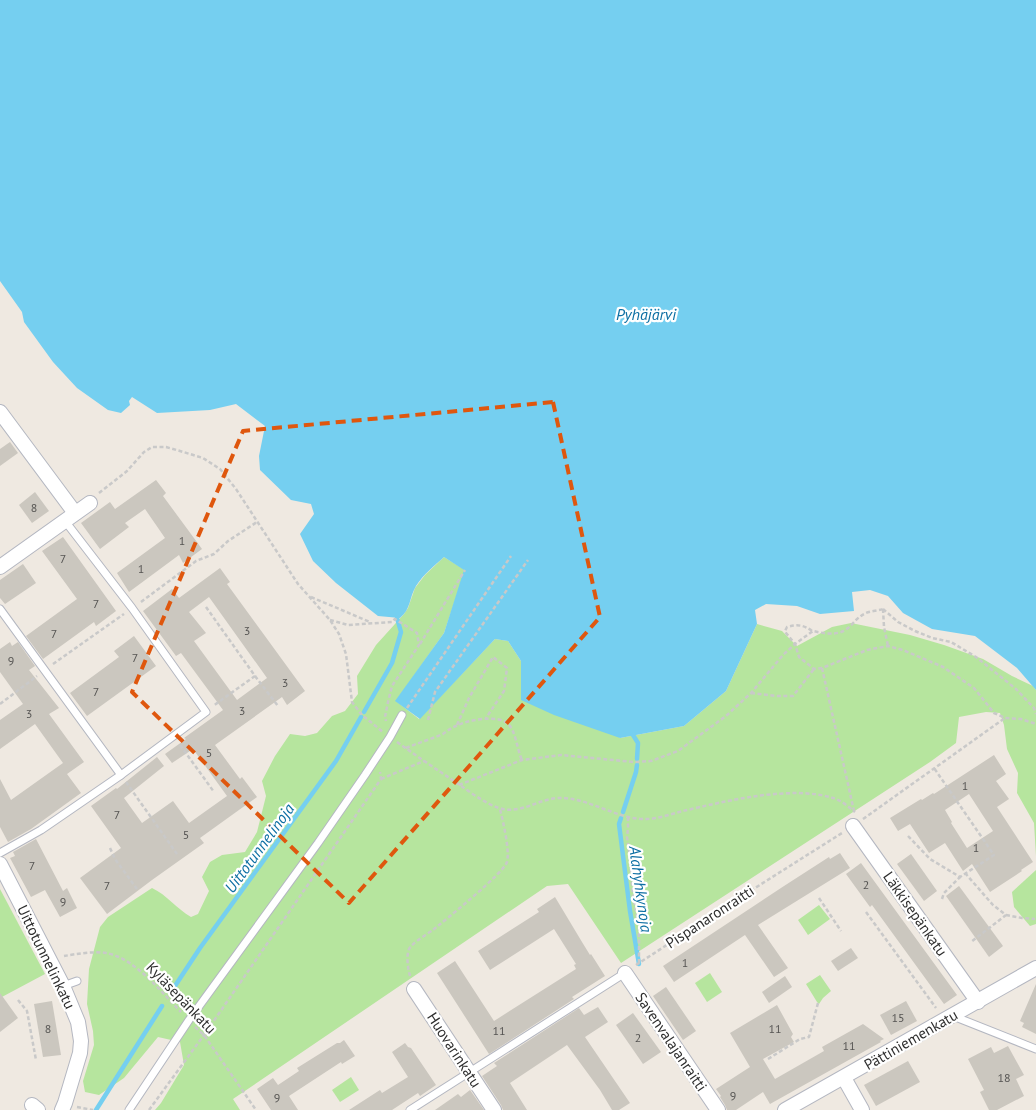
<svg xmlns="http://www.w3.org/2000/svg" width="1036" height="1110" viewBox="0 0 1036 1110" font-family="'PT Sans',sans-serif">
<rect width="100%" height="100%" fill="#efe9e1"/>
<g fill="#b6e59e">
<path d="M444 557 465 570 444 633 396 701 419 719 495 639 508 641 521 661 620 738 684 726 726 691 757 624 782 631 797 646 832 627 851 623 910 635 944 645 983 659 1012 676 1033 686 1036 690V856L1034 823 1017 793 1018 773 1007 749 1004 725 1000 713 986 712 959 717 956 743 930 762 621 963 568 884 547 886 233 1099 240 1110H155L161 1103 184 1065 180 1042 158 1037 124 1078 99 1095 85 1092 83 1081 94 1045 93 1031 87 1004 89 969 100 927 108 917 152 888C167 895 177 909 191 917L198 914 209 891 202 877 210 862 222 855 245 852 257 832 266 796 262 781 275 756 290 734 305 736 317 733 332 716 345 711 358 694 357 676 376 645 404 614 408 608 415 588 425 575Z"/>
<path d="M1036 870V924L1030 926 1014 907 1012 892Z"/>
<path d="M0 889 45 974 0 998Z"/>
<path d="M819 905 830 919 808 935 798 920Z"/>
<path d="M710 973 722 992 707 1002 695 983Z"/>
<path d="M820 975 831 991 823 998 819 1004 817 1002 806 984Z"/>
<path d="M351 1077 359 1090 340 1102 332 1090Z"/>
</g>
<path fill="#75cff0" d="M0 0H1036V690L1017 668 975 636 932 629 903 613 888 596 870 590 852 592 854 611 820 614 797 606 766 604 755 610 757 624 726 691 684 726 620 738 554 715 521 700V661L508 641 495 639 420 719 395 701 444 633 464 570 444 557C434 566 423 575 416 586 409 598 411 609 400 618L378 616 336 583 313 561 300 534 314 514 311 504 291 500 260 470 259 456 265 426 236 404 210 410 157 413 132 397 129 401 130 405 121 413 108 410 77 388 53 362 24 322 22 312 0 281Z"/>
<g fill="none" stroke-linecap="round" stroke-linejoin="round">
<g stroke="#75cff0" stroke-width="4.5">
<path d="M364 712 392 663 401 632 397 618"/>
<path d="M633 735 638 743 637 759"/>
<path d="M623 812 636 772 637 765"/>
<path d="M621 818 619 824 630 911 639 964"/>
<path d="M173 989 200 948 336 761 361 717"/>
<path d="M96 1110 162 1006"/>
</g>
</g>
<g fill="#cbc7bf" fill-rule="evenodd">
<path d="M10 442 18 453 0 466V449Z"/>
<path d="M156 480 166 493 163 496 202 549 183 563 179 555 129 592 117 573 165 538 145 509 125 523 129 527 100 549 81 523 110 502 115 509Z"/>
<path d="M35 492 49 511 32 523 19 505Z"/>
<path d="M63 537 116 611 96 626 94 622 43 659 26 636 77 599 42 551Z"/>
<path d="M23 564 36 583 5 604 0 598V580Z"/>
<path d="M220 568 230 582 227 584 305 691 287 705 282 697 215 745 240 779 242 777 257 797 200 838 204 843 152 880 107 914 80 878 121 848 91 806 116 788 117 789 157 757 164 766 124 798 142 823 173 801 189 823 227 796 193 749 172 763 165 754 186 739 184 738 223 710 181 653 176 656 143 611 172 589 179 598ZM209 597 267 678 237 700 194 641 206 633 189 612Z"/>
<path d="M134 636 156 666 87 716 70 693 119 657 114 651Z"/>
<path d="M10 642 12 646 18 642 35 666 29 670 59 708 49 714 84 762 67 774 81 793 31 829 8 842 0 827V779L11 800 63 763 35 724 0 749V720L23 704 0 672V649Z"/>
<path d="M994 755 1006 774 996 781 1009 799 997 807 1033 862 1021 870 1022 871 990 892 972 864 963 871 945 843 929 853 910 824 898 831 890 818 921 799 922 800 933 793 934 794ZM969 794 993 831 967 848 951 823 952 822 945 810Z"/>
<path d="M36 839 63 891 67 888 77 908 60 917 45 890 31 897 10 858 15 856 13 852Z"/>
<path d="M840 853 850 868 758 925 788 968 774 977 745 935 674 982 663 966 784 886 829 857 830 859Z"/>
<path d="M911 854 937 891 924 901 897 864Z"/>
<path d="M861 863 957 995 944 1004 872 905 870 907 846 874Z"/>
<path d="M959 886 1003 946 989 957 946 896Z"/>
<path d="M555 897 582 942 590 955 591 954 605 976 572 997 574 999 489 1054 437 973 455 961 494 1021 576 969 574 965 576 964 554 929 490 970 478 951 539 912 537 909Z"/>
<path d="M851 948 858 958 838 971 831 961Z"/>
<path d="M785 976 792 987 769 1003 762 992Z"/>
<path d="M1036 984V1034L1022 1027 1024 1023 1020 1021Z"/>
<path d="M666 987 696 1031 683 1040 653 996Z"/>
<path d="M0 993 18 1018 0 1032Z"/>
<path d="M52 1001 61 1055 43 1057 34 1004Z"/>
<path d="M906 1001 917 1021 891 1035 880 1015Z"/>
<path d="M777 1005 793 1034 791 1037 794 1042 763 1059 775 1079 824 1051 822 1047 863 1024 884 1039 880 1041 881 1042 770 1104 763 1092 736 1110H727L725 1105 720 1097 721 1096 716 1089 750 1067 730 1033Z"/>
<path d="M598 1007 608 1022 585 1037 630 1103 619 1110H612L600 1090 567 1045 510 1083 527 1110H503L501 1105 482 1076 497 1066 494 1063 579 1008 584 1015Z"/>
<path d="M633 1013 661 1052 643 1064 616 1025Z"/>
<path d="M344 1040 355 1056 342 1064 341 1062 289 1096 298 1110H271L257 1089 273 1078 278 1085 299 1071 297 1068 337 1043H340Z"/>
<path d="M405 1043 408 1047 411 1048 436 1085 420 1096 418 1093 392 1110H349L380 1090 382 1093 408 1077 392 1052Z"/>
<path d="M1008 1046 1024 1075 1016 1079 1024 1096 997 1110H989L980 1092 984 1090 968 1059 991 1047 994 1053Z"/>
<path d="M908 1061 920 1082 876 1106 864 1085Z"/>
<path d="M470 1090 484 1110H435L458 1094 461 1097Z"/>
</g>
<g fill="none" stroke-linecap="round" stroke-linejoin="round">
<defs>
<g id="lane">
<path d="M0 609 121 775"/>
<path d="M0 853 41 830 121 775 206 712 132 608 65 521"/>
<path d="M63 986 77 981"/>
<path d="M953 1016 1036 1049"/>
<path d="M129 1110 189 1020 318 843 365 775 390 737 402 715"/>
<path d="M410 1110 625 973"/>
</g>
<g id="street">
<path d="M0 412 75 513"/>
<path d="M0 567 90 503"/>
<path d="M853 826 978 1002"/>
<path d="M0 864 63 986 78 1022 81 1041 80 1053 65 1103 62 1110"/>
<path d="M625 973 718 1110"/>
<path d="M414 989 494 1110"/>
<path d="M844 1078 862 1110"/>
<path d="M32 1105 38 1110"/>
<path d="M785 1110 1036 968"/>
</g>
</defs>
<use href="#lane" stroke="#b4b7c1" stroke-width="9"/>
<use href="#street" stroke="#b4b7c1" stroke-width="16"/>
<g stroke="#c9c9c9" stroke-width="2.5" stroke-dasharray="4 2.5" stroke-linecap="butt">
<path d="M99 493 127 471 144 452 152 447H166L180 451 203 458 220 469 236 489 298 584 330 620 339 634 346 654 352 702 362 715 383 732"/>
<path d="M311 597 370 622"/>
<path d="M141 602 196 561 214 554 228 541 257 522"/>
<path d="M206 607 255 676 213 706"/>
<path d="M883 609 898 622 915 631 932 638 951 642 976 657 1016 689 1034 708 1036 714"/>
<path d="M883 609 884 627 888 646"/>
<path d="M330 620 348 625 392 622 395 619 417 633 419 645 392 686 388 702 385 717 386 721"/>
<path d="M812 631C804 625 797 624 787 627L785 631 786 633 795 644 799 657 814 669 822 668 867 650 888 646 903 650 943 667 974 688 994 713 1005 718 1021 719 1036 724"/>
<path d="M420 644 465 570"/>
<path d="M53 664 124 614"/>
<path d="M822 668 854 811"/>
<path d="M255 676 278 706"/>
<path d="M751 693 777 696H793L814 669"/>
<path d="M0 704 37 676"/>
<path d="M407 708 511 556"/>
<path d="M428 720 435 692 528 560"/>
<path d="M457 725 469 698 493 657 507 668 504 691 486 718"/>
<path d="M397 742C415 755 433 767 451 779 466 789 482 802 499 808 520 815 538 799 558 798 589 797 617 820 646 819 658 819 671 814 683 811 726 801 794 784 836 799 843 802 849 807 855 812"/>
<path d="M180 745 214 792"/>
<path d="M406 748C418 743 431 739 443 734 447 731 451 728 456 726 467 720 499 714 508 724 516 731 517 750 522 760"/>
<path d="M381 779 424 761"/>
<path d="M126 782 177 854"/>
<path d="M459 785 522 760 561 755 634 762 651 761 678 751 726 716 751 693 783 655 795 644 813 631C822 633 836 636 845 630 852 626 856 618 864 614 869 611 877 611 883 609"/>
<path d="M628 817V828L627 837 629 850 633 895 639 927V964"/>
<path d="M863 819 1005 718"/>
<path d="M908 836 930 859 960 877 994 855 934 768"/>
<path d="M110 848 115 859 137 889"/>
<path d="M965 873 993 905 1006 915 971 942"/>
<path d="M819 898 841 931"/>
<path d="M942 899 944 893 960 877"/>
<path d="M866 912 936 1008"/>
<path d="M1006 915 1022 918 1035 919"/>
<path d="M64 956C76 954 93 951 106 953 135 958 161 992 181 1012"/>
<path d="M636 965 736 900 842 833"/>
<path d="M410 976C408 969 406 957 409 949 412 943 427 934 433 930 445 920 503 874 507 862 510 851 503 821 500 809"/>
<path d="M18 1000 27 1011 36 1060"/>
<path d="M195 1027 204 1035 256 1110"/>
<path d="M768 1059 800 1039 809 1037 818 1003"/>
<path d="M77 1107 93 1110"/>
<path d="M149 1110 204 1035 381 779 380 772"/>
</g>
<use href="#lane" stroke="#fff" stroke-width="7"/>
<use href="#street" stroke="#fff" stroke-width="14"/>
</g>
<path fill="none" stroke="#df570e" stroke-width="4" stroke-dasharray="10 6" stroke-linejoin="round" d="M553 402 600 617 349 903 132 692 243 431Z"/>
<g text-anchor="middle" stroke-width="4.5" stroke-linejoin="round" paint-order="stroke">
<g font-size="12" fill="#555452">
<text x="34" y="512">8</text>
<text x="182" y="545">1</text>
<text x="63" y="563">7</text>
<text x="141" y="573">1</text>
<text x="96" y="608">7</text>
<text x="247" y="635">3</text>
<text x="54" y="638">7</text>
<text x="135" y="662">7</text>
<text x="11" y="665">9</text>
<text x="285" y="687">3</text>
<text x="96" y="696">7</text>
<text x="242" y="715">3</text>
<text x="29" y="718">3</text>
<text x="209" y="757">5</text>
<text x="965" y="790">1</text>
<text x="117" y="819">7</text>
<text x="186" y="839">5</text>
<text x="976" y="852">1</text>
<text x="32" y="870">7</text>
<text x="866" y="889">2</text>
<text x="107" y="890">7</text>
<text x="63" y="906">9</text>
<text x="685" y="967">1</text>
<text x="898" y="1022">15</text>
<text x="48" y="1033">8</text>
<text x="775" y="1033">11</text>
<text x="499" y="1035">11</text>
<text x="638" y="1042">2</text>
<text x="849" y="1050">11</text>
<text x="1004" y="1082">18</text>
<text x="733" y="1100">9</text>
<text x="277" y="1102">9</text>
</g>
<g font-size="15" fill="#2e2e2e" stroke="#fff">
<text transform="translate(915 914) rotate(55)" y="5">Läkkisepänkatu</text>
<text transform="translate(710 917) rotate(-33)" y="5">Pispanaronraitti</text>
<text transform="translate(46 957) rotate(64)" y="5">Uittotunnelinkatu</text>
<text transform="translate(181 998) rotate(46)" y="5">Kyläsepänkatu</text>
<text transform="translate(911 1040) rotate(-30)" y="5">Pättiniemenkatu</text>
<text transform="translate(671 1042) rotate(56)" y="5">Savenvalajanraitti</text>
<text transform="translate(454 1050) rotate(57)" y="5">Huovarinkatu</text>
</g>
<g font-size="16" font-style="italic" fill="#0d6fa3" stroke="#fff">
<text x="646" y="320">Pyhäjärvi</text>
<text transform="translate(259 848) rotate(-54)" y="6">Uittotunnelinoja</text>
<text transform="translate(641 889) rotate(82)" y="6">Alahyhkynoja</text>
</g>
</g>
</svg>
